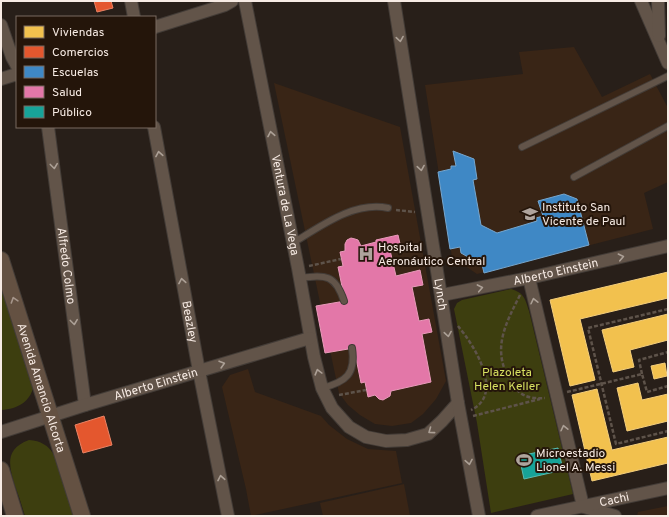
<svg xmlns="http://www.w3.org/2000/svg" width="669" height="517" viewBox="0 0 669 517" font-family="Overpass,sans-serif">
<rect width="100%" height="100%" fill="#281f19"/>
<g fill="#392516">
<path d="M574 47 602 97 650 74 668 108V182L644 193 653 229 477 274 452 257 425 85 523 74 519 52Z"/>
<path d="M274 83 400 127 446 381 436 399 423 414 411 423 392 426 375 424 360 415 348 405 339 393Z"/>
<path d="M248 369 255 392 321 416 329 425 347 439 368 449 396 451 402 483 251 516 246 489 222 387 230 375Z"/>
<path d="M404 484 410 516H323L320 503Z"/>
<path d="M668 506V516H637L638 512Z"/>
</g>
<g fill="#3d3e0f">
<path d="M1 280 34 383C32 401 18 409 1 410Z"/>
<path d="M511 289C524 293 525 298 529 311L573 494 491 513 477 423 454 309 457 303 462 300Z"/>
<path d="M29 440C41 441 48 445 54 455L74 516H25C22 506 19 496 15 486 9 466 4 449 29 440Z"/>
</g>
<g fill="#f2c14e" stroke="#f4ce7b">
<path d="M668 272V298L580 319 595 380 570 386 550 300Z"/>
<path d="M668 314V340L630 350 634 367 613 372 602 330Z"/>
<path d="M665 363 667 376 654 379 651 366Z"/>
<path d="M638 383 642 400 668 394V421L627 431 617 388Z"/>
<path d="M597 389 612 450 668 437V463L592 481 572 395Z"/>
</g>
<g fill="#e4572e" stroke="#ea8365">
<path d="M94 1H111L113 8 97 12Z"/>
<path d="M104 416 112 445 83 453 75 425Z"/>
</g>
<path fill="#3f88c5" stroke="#76a6ce" d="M453 151 474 159 477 179 473 180 481 225 497 233 537 221 536 218 543 216 538 201 564 194 577 199 589 245 484 273 481 260 475 261 461 253 460 247 450 249 438 172 451 169V166H456Z"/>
<path fill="#e377a8" stroke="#e99aba" d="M398 235 401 248 390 250 396 276 420 270 423 285 412 287 419 321 429 319 432 332 422 334 431 382 391 391 390 396 383 400 379 399 375 395 368 397 365 382 361 383 354 348 325 353 316 306 345 301 338 267 343 266 340 252 345 251V244L347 240 351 238 355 239 358 240 361 246 376 242V240Z"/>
<path fill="#17a398" stroke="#5ab9af" d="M558 448 563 470 524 479 519 456Z"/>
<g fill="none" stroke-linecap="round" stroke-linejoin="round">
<defs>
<g id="lane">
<path d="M522 147 668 76"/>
<path d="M574 177 668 126"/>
<path d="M293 243C321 226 354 201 388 208"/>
<path d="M300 278C326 275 335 274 344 301"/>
<path d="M322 388C346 382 356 374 352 348"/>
</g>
<g id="street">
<path d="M131 1 134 17"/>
<path id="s1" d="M245 1 298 268 314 357 322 388 332 408 349 427 366 437 386 441 407 440 428 434 442 421 458 403"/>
<path id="s2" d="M394 1 458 403 479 516"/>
<path d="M641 1 668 63"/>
<path d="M658 1 659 36"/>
<path d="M1 25 12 57 17 66"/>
<path d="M155 27 225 5 232 1"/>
<path d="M1 79 17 74"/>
<path id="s3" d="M48 127 85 405"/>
<path id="s4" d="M154 127 199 371 228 516"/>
<path d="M529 278 583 506"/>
<path id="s5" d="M442 295 529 278 668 246"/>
<path id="s6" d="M1 432 85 405 310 338"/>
<path d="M584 507 615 516"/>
<path id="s7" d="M537 516 668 488"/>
</g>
<g id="secondary">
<path id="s8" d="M1 260 82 516"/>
<path d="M1 470 15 516"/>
</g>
</defs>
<use href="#lane" stroke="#433c37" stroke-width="8"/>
<use href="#street" stroke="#433c37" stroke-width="14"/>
<use href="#secondary" stroke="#433c37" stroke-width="18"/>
<g stroke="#5e534a" stroke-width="2.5" stroke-dasharray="4 2" stroke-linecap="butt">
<path d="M396 210 415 212"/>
<path d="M309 266 341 259"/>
<path d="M520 295C505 325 491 350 511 382 520 396 528 399 545 398"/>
<path d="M668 309 588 328 616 444 668 431"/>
<path d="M458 326C474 345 505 394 471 410"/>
<path d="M642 374 639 360 668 352"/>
<path d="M567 392 642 374 647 392 668 386"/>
<path d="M339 395 366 390"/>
<path d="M473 416 540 399"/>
</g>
<use href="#lane" stroke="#625449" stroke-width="6"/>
<use href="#street" stroke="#625449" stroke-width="12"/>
<use href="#secondary" stroke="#645142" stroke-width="16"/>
</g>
<defs><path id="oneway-chevron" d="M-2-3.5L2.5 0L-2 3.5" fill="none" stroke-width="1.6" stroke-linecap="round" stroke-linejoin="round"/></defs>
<g stroke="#aca096">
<use href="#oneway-chevron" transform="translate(400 39) rotate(81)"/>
<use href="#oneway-chevron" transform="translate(271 134) rotate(-101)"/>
<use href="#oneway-chevron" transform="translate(159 154) rotate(-100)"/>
<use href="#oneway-chevron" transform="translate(54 166) rotate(83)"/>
<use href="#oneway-chevron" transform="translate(421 168) rotate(81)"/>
<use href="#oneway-chevron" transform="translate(621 257) rotate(-13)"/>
<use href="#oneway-chevron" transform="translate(182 281) rotate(-100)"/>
<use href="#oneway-chevron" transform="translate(480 288) rotate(-11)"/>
<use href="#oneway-chevron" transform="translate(534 301) rotate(-103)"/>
<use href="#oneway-chevron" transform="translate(74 322) rotate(83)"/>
<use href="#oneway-chevron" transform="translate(448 334) rotate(81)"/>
<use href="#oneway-chevron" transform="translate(222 364) rotate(-16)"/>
<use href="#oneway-chevron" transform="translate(318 372) rotate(-105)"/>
<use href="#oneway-chevron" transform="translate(564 428) rotate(-103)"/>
<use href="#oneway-chevron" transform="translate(431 431) rotate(144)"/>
<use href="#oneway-chevron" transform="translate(469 462) rotate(80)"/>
<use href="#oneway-chevron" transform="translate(221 478) rotate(-101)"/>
</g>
<use stroke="#a6968b" href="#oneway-chevron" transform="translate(14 300) rotate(-108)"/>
<defs>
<symbol id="school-bare" viewBox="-9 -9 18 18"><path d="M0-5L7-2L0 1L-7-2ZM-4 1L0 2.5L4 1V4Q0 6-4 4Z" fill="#afa49d" stroke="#24150a" stroke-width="2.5" paint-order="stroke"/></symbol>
<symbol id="hospital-bare" viewBox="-9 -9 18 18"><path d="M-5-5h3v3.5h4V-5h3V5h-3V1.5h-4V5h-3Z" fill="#afa49d" stroke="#24150a" stroke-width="2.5" paint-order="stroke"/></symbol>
<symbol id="stadium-bare" viewBox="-9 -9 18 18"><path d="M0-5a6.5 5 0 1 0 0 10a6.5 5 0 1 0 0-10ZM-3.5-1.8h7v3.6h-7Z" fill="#afa49d" stroke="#24150a" stroke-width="2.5" paint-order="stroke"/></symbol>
</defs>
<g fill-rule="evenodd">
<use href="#school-bare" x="519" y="203" width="22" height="22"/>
<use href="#hospital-bare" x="355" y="243" width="22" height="22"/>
<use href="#stadium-bare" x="513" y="449" width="22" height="22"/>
</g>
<g text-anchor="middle" stroke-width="4" stroke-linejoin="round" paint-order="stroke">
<g font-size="12" fill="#f7ebe4" stroke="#24150a">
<text dy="4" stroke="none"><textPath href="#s1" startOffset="208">Ventura de La Vega</textPath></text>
<text dy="4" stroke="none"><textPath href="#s3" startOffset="140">Alfredo Colmo</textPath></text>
<text dy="4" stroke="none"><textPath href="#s5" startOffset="116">Alberto Einstein</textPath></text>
<text dy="4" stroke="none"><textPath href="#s2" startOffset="297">Lynch</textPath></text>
<text dy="4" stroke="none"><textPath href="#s4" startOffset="198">Beazley</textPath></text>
<text dy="4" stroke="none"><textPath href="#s6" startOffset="162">Alberto Einstein</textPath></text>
<text dy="4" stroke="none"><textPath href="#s8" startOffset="134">Avenida Amancio Alcorta</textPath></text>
<text dy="4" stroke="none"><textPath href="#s7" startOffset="79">Cachi</textPath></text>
</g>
<g font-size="12" fill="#f7ebe4" stroke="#24150a" text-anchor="start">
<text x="542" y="211">Instituto San<tspan x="542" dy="14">Vicente de Paul</tspan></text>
<text x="378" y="251">Hospital<tspan x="378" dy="14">Aeronáutico Central</tspan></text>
<text x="536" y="457">Microestadio<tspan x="536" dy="14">Lionel A. Messi</tspan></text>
</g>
<g font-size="12" fill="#d8e161" stroke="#24150a">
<text x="507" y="376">Plazoleta<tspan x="507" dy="14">Helen Keller</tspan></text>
</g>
</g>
<rect width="669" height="517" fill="none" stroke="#f7ebe4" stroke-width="4"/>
<rect x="16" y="16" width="140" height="112" fill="#24150a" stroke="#786b61"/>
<rect x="24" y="26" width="20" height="12" fill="#f2c14e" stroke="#786b61"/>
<text x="52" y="36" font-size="12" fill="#f7ebe4">Viviendas</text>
<rect x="24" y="46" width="20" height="12" fill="#e4572e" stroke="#786b61"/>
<text x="52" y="56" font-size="12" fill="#f7ebe4">Comercios</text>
<rect x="24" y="66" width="20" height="12" fill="#3f88c5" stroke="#786b61"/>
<text x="52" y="76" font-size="12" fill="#f7ebe4">Escuelas</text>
<rect x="24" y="86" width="20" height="12" fill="#e377a8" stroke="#786b61"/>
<text x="52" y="96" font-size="12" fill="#f7ebe4">Salud</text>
<rect x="24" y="106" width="20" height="12" fill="#17a398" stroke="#786b61"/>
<text x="52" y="116" font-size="12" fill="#f7ebe4">Público</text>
</svg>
